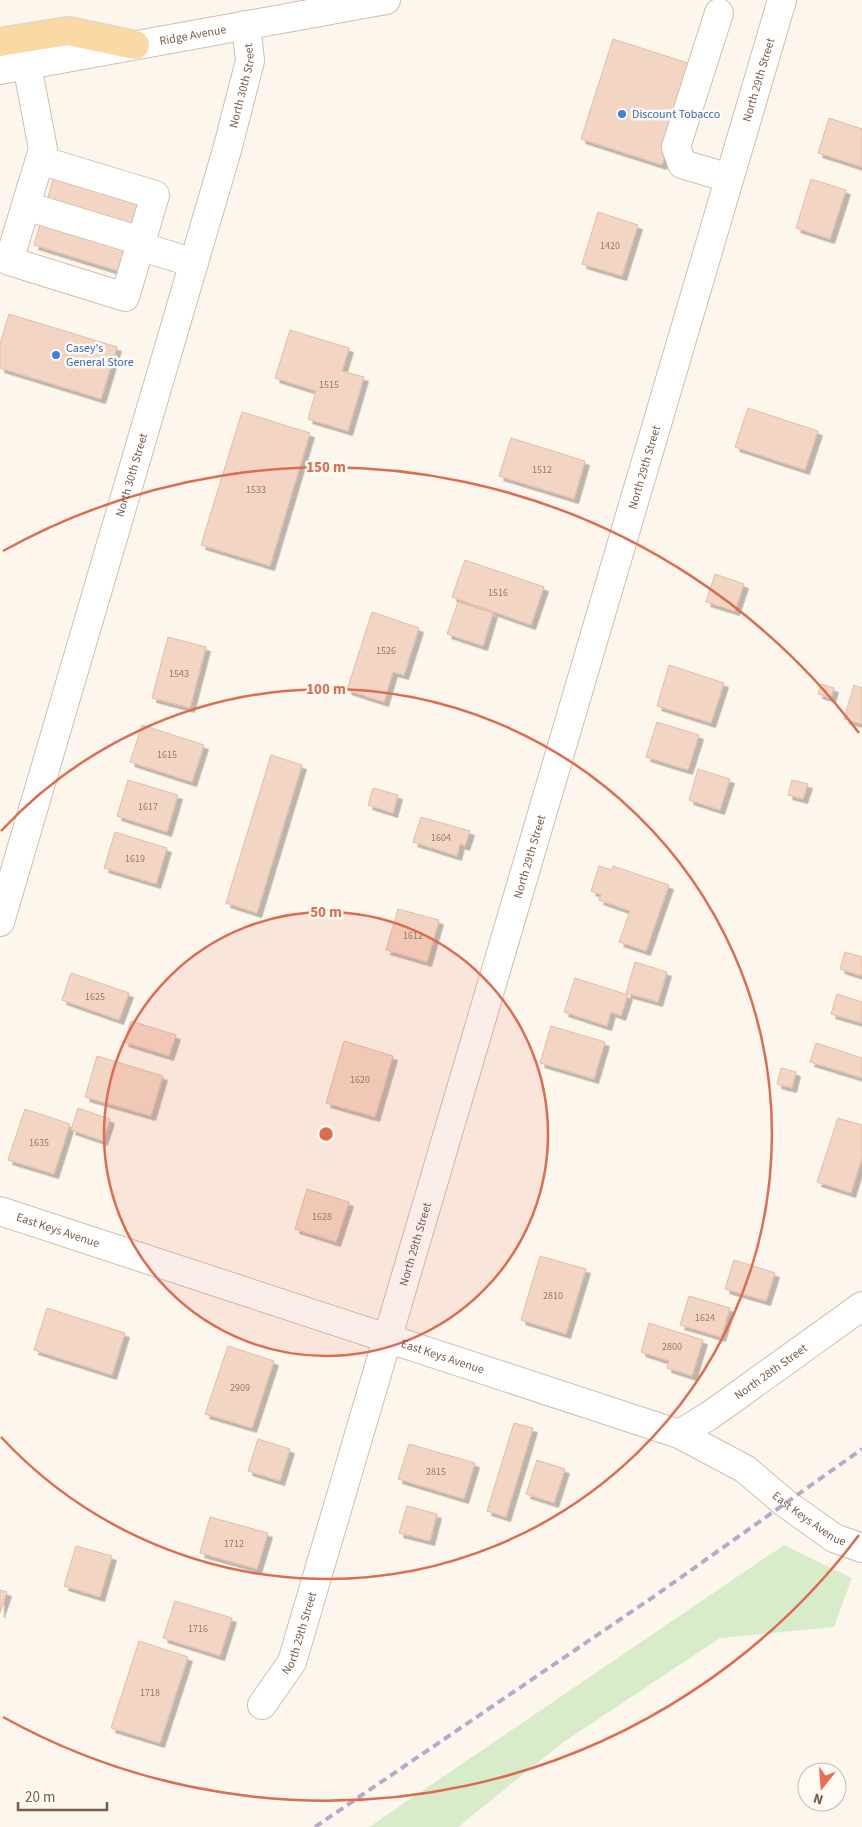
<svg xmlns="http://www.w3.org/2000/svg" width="862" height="1827" viewBox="0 0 862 1827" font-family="'Source Sans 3',sans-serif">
<defs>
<filter id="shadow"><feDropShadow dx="4.5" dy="4.5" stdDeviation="0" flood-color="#0004"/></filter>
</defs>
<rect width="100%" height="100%" fill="#fdf6ec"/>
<path fill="#d8ecc9" d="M784 1545 852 1578 834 1627 720 1638 562 1743 458 1827H369Z"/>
<g fill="#f3d5c3" stroke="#e6bba3" filter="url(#shadow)">
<path d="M613 39 694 65 662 165 581 139Z"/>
<path d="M829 118 862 129V167L818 153Z"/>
<path d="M54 176 138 201 118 271 34 245Z"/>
<path d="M811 179 846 190 830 239 796 228Z"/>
<path d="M598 212 638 225 622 276 582 264Z"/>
<path d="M9 314 117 347 101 399 0 368V344Z"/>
<path d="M290 330 349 348 342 371 364 377 348 431 308 419 316 391 275 378Z"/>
<path d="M748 408 818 431 805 470 735 447Z"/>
<path d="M242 412 310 433 270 566 201 545Z"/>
<path d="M511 438 585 461 574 499 499 476Z"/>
<path d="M465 560 544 587 531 625 452 597Z"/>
<path d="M715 574 744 584 735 611 706 602Z"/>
<path d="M458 602 493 613 483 646 447 634Z"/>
<path d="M372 612 419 628 404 675 393 672 384 702 347 690Z"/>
<path d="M168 637 206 647 190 708 152 698Z"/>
<path d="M669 665 724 683 711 723 657 706Z"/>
<path d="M821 684 834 688 831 698 818 694Z"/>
<path d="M854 685 862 688V724L844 719Z"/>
<path d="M657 722 699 735 688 770 646 757Z"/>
<path d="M142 725 204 745 192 782 130 762Z"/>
<path d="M271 755 302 765 257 913 226 903Z"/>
<path d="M698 769 730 779 720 810 689 800Z"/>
<path d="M128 780 178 795 167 832 117 816Z"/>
<path d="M792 780 808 784 803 799 788 795Z"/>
<path d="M373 788 398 795 393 813 368 805Z"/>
<path d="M421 817 470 831 465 846 460 844 457 856 413 842Z"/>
<path d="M115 832 167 848 156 884 104 868Z"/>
<path d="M599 866 612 870 613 866 669 885 646 951 619 942 630 911 599 900 601 895 591 891Z"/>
<path d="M398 909 439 920 427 962 386 950Z"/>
<path d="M845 952 862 957V976L840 969Z"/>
<path d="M635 962 667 972 658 1002 626 993Z"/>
<path d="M71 973 129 993 119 1020 62 1000Z"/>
<path d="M575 978 628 995 621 1016 611 1012 607 1026 564 1012Z"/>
<path d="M837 994 862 1002V1023L831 1014Z"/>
<path d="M131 1021 176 1035 169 1056 124 1042Z"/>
<path d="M551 1026 605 1042 594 1079 540 1063Z"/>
<path d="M344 1041 393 1056 375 1117 326 1103Z"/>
<path d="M816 1043 862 1058V1078L810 1062Z"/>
<path d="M97 1056 163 1076 151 1116 85 1097Z"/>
<path d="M781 1068 796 1072 792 1088 777 1084Z"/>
<path d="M78 1108 110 1119 103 1141 71 1130Z"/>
<path d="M25 1109 70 1124 54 1174 8 1160Z"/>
<path d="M838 1118 862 1125V1158L851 1193 817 1182Z"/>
<path d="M307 1189 349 1202 336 1242 295 1229Z"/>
<path d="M540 1256 586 1269 566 1334 521 1320Z"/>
<path d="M734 1260 775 1273 766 1301 725 1289Z"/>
<path d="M689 1296 730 1308 721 1337 680 1325Z"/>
<path d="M47 1308 125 1333 112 1375 34 1350Z"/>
<path d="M649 1323 703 1340 692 1376 667 1368 669 1361 641 1352Z"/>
<path d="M228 1346 274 1361 252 1428 205 1414Z"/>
<path d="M514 1423 533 1428 506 1517 487 1511Z"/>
<path d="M258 1439 290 1449 280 1481 248 1471Z"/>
<path d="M409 1444 475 1463 464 1499 398 1479Z"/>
<path d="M537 1460 565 1469 554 1503 526 1494Z"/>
<path d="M407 1506 437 1514 430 1541 399 1533Z"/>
<path d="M210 1517 268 1533 257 1569 200 1553Z"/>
<path d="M76 1546 112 1556 100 1597 64 1586Z"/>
<path d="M0 1590 7 1592 0 1613Z"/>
<path d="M175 1601 232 1618 220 1656 163 1638Z"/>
<path d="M139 1641 188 1657 160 1743 111 1728Z"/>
</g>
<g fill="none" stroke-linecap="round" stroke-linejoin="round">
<defs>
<g id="minor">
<path d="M719 13 676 147 682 164 729 178"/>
<path d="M27 65 43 149 9 261 125 297 155 195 40 160"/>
<path id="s1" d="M0 70 386 0"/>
<path d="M26 206 131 238 139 246 194 263"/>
<path id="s2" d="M0 922 227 150 250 61 246 25"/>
<path id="s3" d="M0 1211 679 1434 745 1469 785 1503 834 1538 862 1548"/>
<path id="s4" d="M679 1434 709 1416 862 1306"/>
<path id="s5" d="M262 1705 292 1662 782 0"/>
</g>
<path id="major" d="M0 42 68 31 135 45"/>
</defs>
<use href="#minor" stroke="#d1beb0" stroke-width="30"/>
<use href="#major" stroke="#dad1cd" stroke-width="30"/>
<use href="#minor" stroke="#fff" stroke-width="28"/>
<use href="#major" stroke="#fbd9a5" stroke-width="28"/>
<path stroke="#b9a8c9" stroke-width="4" stroke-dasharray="8 5" stroke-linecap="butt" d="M315 1827 656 1595 862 1449"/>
</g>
<circle cx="326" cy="1134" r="222" fill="#dc6d51" fill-opacity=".12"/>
<g fill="none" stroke="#dc6d51" stroke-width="2.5">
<circle cx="326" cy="1134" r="222"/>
<path d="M1 831A445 445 0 1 1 1 1437"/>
<path d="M859 1535A667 667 0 0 1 3 1717M3 551A667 667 0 0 1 859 733"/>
</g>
<g fill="#3f7fe0" stroke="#fffaf3" stroke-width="2">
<circle cx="622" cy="114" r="5"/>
<circle cx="56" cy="355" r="5"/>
</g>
<g text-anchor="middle" stroke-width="5" stroke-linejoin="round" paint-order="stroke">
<g font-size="10" fill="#987a6a">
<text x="610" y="249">1420</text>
<text x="329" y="388">1515</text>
<text x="542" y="473">1512</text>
<text x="256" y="493">1533</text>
<text x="498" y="596">1516</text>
<text x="386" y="654">1526</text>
<text x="179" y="677">1543</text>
<text x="167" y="758">1615</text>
<text x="148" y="810">1617</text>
<text x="441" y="841">1604</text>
<text x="135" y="862">1619</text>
<text x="413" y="939">1612</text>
<text x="95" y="1000">1625</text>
<text x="360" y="1083">1620</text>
<text x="39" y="1146">1635</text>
<text x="322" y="1220">1628</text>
<text x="553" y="1299">2810</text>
<text x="705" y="1321">1624</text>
<text x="672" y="1350">2800</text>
<text x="240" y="1391">2909</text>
<text x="436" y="1475">2815</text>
<text x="234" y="1547">1712</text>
<text x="198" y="1632">1716</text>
<text x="150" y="1696">1718</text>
</g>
<g font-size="12" fill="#7a5c4d" stroke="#fffaf3">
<text dy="4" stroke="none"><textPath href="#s1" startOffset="196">Ridge Avenue</textPath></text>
<text dy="4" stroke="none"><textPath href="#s5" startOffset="1702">North 29th Street</textPath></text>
<text dy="4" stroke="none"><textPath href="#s2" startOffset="871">North 30th Street</textPath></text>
<text dy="4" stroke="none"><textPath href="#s5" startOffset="1298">North 29th Street</textPath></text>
<text dy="4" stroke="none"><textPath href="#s2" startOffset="466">North 30th Street</textPath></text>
<text dy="4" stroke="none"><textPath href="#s5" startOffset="892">North 29th Street</textPath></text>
<text dy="4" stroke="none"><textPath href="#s3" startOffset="61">East Keys Avenue</textPath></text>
<text dy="4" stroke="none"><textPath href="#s5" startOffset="488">North 29th Street</textPath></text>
<text dy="4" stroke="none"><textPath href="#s3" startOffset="466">East Keys Avenue</textPath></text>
<text dy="4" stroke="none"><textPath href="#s4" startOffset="111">North 28th Street</textPath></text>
<text dy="4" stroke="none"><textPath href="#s3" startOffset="871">East Keys Avenue</textPath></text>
<text dy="4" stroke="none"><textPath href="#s5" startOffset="82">North 29th Street</textPath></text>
</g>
<g font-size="12" fill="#366cbe" stroke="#fffaf3" text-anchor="start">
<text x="632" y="118">Discount Tobacco</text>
<text x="66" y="352">Casey's<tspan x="66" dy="14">General Store</tspan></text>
</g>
</g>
<circle cx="326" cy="1134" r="8" fill="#dc6d51" stroke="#fffaf3" stroke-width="2.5"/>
<g font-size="15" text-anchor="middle" font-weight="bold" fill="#dc6d51" stroke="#fffaf3" stroke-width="5" stroke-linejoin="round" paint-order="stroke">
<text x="326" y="472">150 m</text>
<text x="326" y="694">100 m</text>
<text x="326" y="917">50 m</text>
</g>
<g transform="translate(822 1787) rotate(197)"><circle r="24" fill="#fffaf3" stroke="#cabbb1"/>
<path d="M0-4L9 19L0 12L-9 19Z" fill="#e76f51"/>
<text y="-8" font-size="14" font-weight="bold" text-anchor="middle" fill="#7a5c4d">N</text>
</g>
<path d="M18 1802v8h89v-8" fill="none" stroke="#7a5c4d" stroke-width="2.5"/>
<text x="25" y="1802" font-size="15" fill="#7a5c4d" stroke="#fffaf3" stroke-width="4" paint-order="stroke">20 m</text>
</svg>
